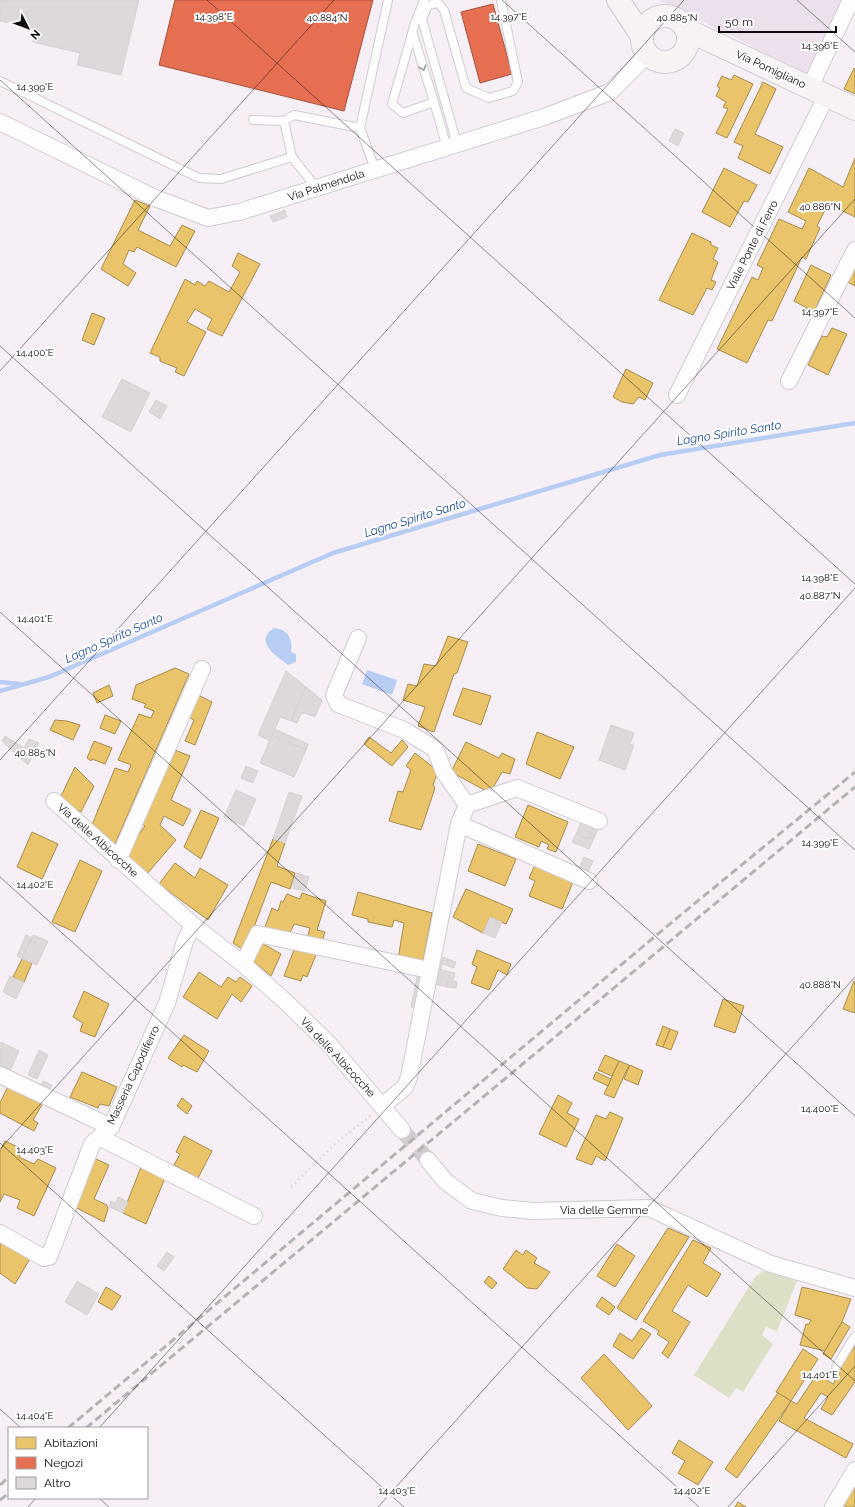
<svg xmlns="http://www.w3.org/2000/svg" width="855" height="1507" viewBox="0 0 855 1507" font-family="Raleway,sans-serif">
<rect width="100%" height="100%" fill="#f6f0f6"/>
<path fill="#ece0ed" d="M659 0H845L807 74Z"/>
<path fill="#dbe0c7" d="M763 1271 797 1281 777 1331 766 1327 762 1335 773 1344 743 1392 736 1388 729 1398 694 1375 755 1277Z"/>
<g fill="#b8cdf4">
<path d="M274 628C288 629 293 639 291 652L296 654V662L288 665C277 656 253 642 274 628Z"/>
<path d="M367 670 397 680 392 695 362 684Z"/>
</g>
<g fill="#e9c46a" stroke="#a78c4e">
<path d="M854 68 855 69V94L844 89Z"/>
<path d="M734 75 753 84 727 138 716 133 728 109 723 107 726 102 716 96 720 88 717 86 722 76 731 80Z"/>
<path d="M763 82 776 89 755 134 783 147 770 174 738 158 743 146 734 142Z"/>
<path d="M855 158V217L828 204 817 226 820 228 806 259 802 257 772 321 768 320 747 363 717 349 752 277 758 280 763 268 757 265 779 219 802 229 806 221 788 212 809 168 843 187Z"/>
<path d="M724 168 757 185 748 202 744 201 730 227 702 212Z"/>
<path d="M135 200 150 206 138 230 170 246 182 225 195 231 176 267 137 247 134 252 129 250 123 264 136 273 128 286 101 269Z"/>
<path d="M692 233 711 242V245L718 248 713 259 718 262 711 280 716 282 712 290 707 288 693 315 659 300Z"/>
<path d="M238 253 260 264 222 336 207 329 212 319 195 309 187 322 206 332 184 376 175 372 177 368 160 361V357L150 353 185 279 195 285 197 281 205 286 209 281 229 292 240 272 232 266Z"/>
<path d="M855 253V286L842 279Z"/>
<path d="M811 265 831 275 814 312 794 301Z"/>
<path d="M92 313 105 318 94 345 82 340Z"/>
<path d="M832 328 847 334 828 375 808 365 822 336 827 337Z"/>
<path d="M626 369 653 383 645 400 639 397 633 404 622 402 613 397Z"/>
<path d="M448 636 468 642 457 673 454 674 434 732 418 726 425 707 403 700 408 684 417 686 424 664 436 666Z"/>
<path d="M175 668 189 674 115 844 92 825 115 768 128 772 131 765 118 760 139 714 151 718 154 711 144 707 146 704 132 699 136 685Z"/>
<path d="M109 685 113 696 97 703 93 693Z"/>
<path d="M463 688 491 696 481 725 453 715Z"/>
<path d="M196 694 212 702 195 745 185 741 194 720 187 716Z"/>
<path d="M105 715 121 721 115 734 100 728Z"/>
<path d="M55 720 67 721 80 725 73 740 50 730Z"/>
<path d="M537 732 574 747 560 779 526 764Z"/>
<path d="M369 737 391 753 402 740 408 747 392 766 364 744Z"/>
<path d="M94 741 112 748 105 764 92 759 91 761 87 758Z"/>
<path d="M466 742 499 758 502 753 515 759 510 774 502 772 490 793 451 772Z"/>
<path d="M172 749 190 756 171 800 191 810 183 826 164 816 160 825 176 840 147 874 125 853 145 826 141 823Z"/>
<path d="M415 753 438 771 433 785 435 788 421 830 389 821 398 791 403 792 411 770 406 766Z"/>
<path d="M75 767 94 786 81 812 73 808 61 796Z"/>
<path d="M528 805 568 822 556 852 547 849 549 845 541 841 539 847 515 837Z"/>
<path d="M201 810 219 818 201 859 184 847Z"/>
<path d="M32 832 58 844 42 879 17 867Z"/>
<path d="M273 839 285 843 277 866 295 873 290 889 271 882 245 951 233 943Z"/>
<path d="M478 844 516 859 505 886 468 871Z"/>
<path d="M80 860 102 871 75 932 52 922Z"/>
<path d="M175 863 195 878 200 868 228 885 208 920 159 884Z"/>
<path d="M535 865 573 882 562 909 529 896 535 881 529 878Z"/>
<path d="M466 889 513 909 506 924 490 917 483 933 453 917Z"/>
<path d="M358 892 432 913 423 962 398 959 404 923 394 920 392 927 368 922V919L352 915Z"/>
<path d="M302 893 326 901 317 930 325 932 322 942 307 938 310 928 294 924 289 935 265 927 272 908 278 911 281 901 283 902 287 894 300 899Z"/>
<path d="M258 941 281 954 271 976 255 963 250 957Z"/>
<path d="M301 944 318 950 307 977 303 975 301 981 284 976 294 950 298 951Z"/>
<path d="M477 950 511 964 507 975 498 970 489 990 471 983 477 967 472 964Z"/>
<path d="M22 959 32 963 24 982 13 977Z"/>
<path d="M199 972 221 987 228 977 236 982 240 977 252 986 241 1002 232 994 217 1019 183 997Z"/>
<path d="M854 981 855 982V1013L843 1009Z"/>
<path d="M84 991 109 1004 95 1037 80 1031 83 1023 73 1017Z"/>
<path d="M723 999 744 1006 735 1033 714 1026Z"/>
<path d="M663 1026 670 1029 663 1047 656 1045Z"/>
<path d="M670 1029 678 1032 671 1050 663 1047Z"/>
<path d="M184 1035 209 1051 197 1072 183 1065 182 1067 168 1058Z"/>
<path d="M605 1055 619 1061 612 1076 598 1070Z"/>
<path d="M619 1061 629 1065 614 1098 604 1094Z"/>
<path d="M630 1065 643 1071 638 1085 624 1079Z"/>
<path d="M82 1072 117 1087 109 1106 100 1104 98 1108 70 1097Z"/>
<path d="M596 1072 611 1079 608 1086 593 1079Z"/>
<path d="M8 1086 43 1103 33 1120 38 1123 34 1131 0 1113V1103Z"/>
<path d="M558 1095 572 1103 567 1113 579 1119 566 1147 539 1134Z"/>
<path d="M182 1098 192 1106 187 1114 177 1106Z"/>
<path d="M610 1112 623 1118 605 1161 596 1156 592 1165 576 1159 596 1115 606 1119Z"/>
<path d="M184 1136 212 1151 198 1178 174 1165 180 1154 176 1152Z"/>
<path d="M5 1141 22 1149 19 1157 34 1164 38 1159 56 1168 34 1216 17 1208 20 1200 4 1194 0 1202V1152Z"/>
<path d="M94 1158 109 1165 94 1199 107 1205 108 1209 104 1222 73 1206Z"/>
<path d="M141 1167 165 1178 146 1224 123 1213Z"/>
<path d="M668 1228 689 1237 636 1320 617 1308Z"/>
<path d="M3 1238 31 1257 15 1284 0 1273V1243Z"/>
<path d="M693 1240 711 1248 703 1263 721 1274 707 1297 688 1285 672 1311 690 1322 668 1358 662 1353 669 1342 657 1334 659 1331 643 1321Z"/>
<path d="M617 1244 635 1256 615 1287 597 1276Z"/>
<path d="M516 1250 523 1255 526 1250 537 1258 534 1263 550 1272 537 1289 527 1288 503 1269Z"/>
<path d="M489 1276 497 1283 492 1289 484 1282Z"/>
<path d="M106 1287 121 1296 112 1310 98 1302Z"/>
<path d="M802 1287 851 1299 842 1322 825 1351 800 1345 806 1324H809L811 1320 795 1315Z"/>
<path d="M602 1297 615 1307 609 1315 596 1306Z"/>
<path d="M842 1322 850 1327 831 1359 823 1354Z"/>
<path d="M641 1328 651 1334 633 1359 613 1346 620 1333 632 1341Z"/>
<path d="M855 1346V1382L832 1415 821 1409 828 1397 821 1393 804 1418 853 1444 846 1458 779 1421 791 1401 797 1404 817 1374 833 1384 840 1373 837 1372Z"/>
<path d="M803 1349 818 1359 791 1401 776 1392Z"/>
<path d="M604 1354 652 1406 628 1430 581 1378Z"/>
<path d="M778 1393 791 1401 737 1478 725 1469Z"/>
<path d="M679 1440 713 1462 698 1485 678 1473 685 1461 672 1453Z"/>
<path d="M855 1478V1507H847L840 1503Z"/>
<path d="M738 1502 746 1507H735Z"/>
</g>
<g fill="#e76f51" stroke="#a6513d">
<path d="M175 0H373L344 111 159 65Z"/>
<path d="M493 4 512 74 480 83 461 12Z"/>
</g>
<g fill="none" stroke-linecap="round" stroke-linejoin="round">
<g stroke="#b8cdf4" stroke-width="4.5">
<path d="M0 682 20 684"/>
<path d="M0 691 49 677 333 553 660 455 855 423"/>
</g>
</g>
<g fill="#ddd8d9" stroke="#d6d1d2">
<path d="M0 0H139L121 75 77 65 80 53 33 42 36 29 0 21Z"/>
<path d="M675 129 684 133 678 146 669 141Z"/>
<path d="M285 210 287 217 273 222 270 216Z"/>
<path d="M122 379 150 393 131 432 102 417Z"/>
<path d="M156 400 167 406 160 419 149 412Z"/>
<path d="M286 671 306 687 291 721 280 717 270 741 258 735Z"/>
<path d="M306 687 322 700 315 717 305 713 301 714 297 723 291 721Z"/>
<path d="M611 725 634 733 630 744 634 745 625 770 599 760Z"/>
<path d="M275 729 308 744 306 750 272 735Z"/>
<path d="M272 735 306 750 294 777 260 763Z"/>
<path d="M5 736 24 748 29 739 39 743 28 765 2 741Z"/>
<path d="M246 766 258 771 253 783 241 778Z"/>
<path d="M236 790 256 799 244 826 224 817Z"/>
<path d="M289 792 302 796 285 843 273 839Z"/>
<path d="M582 820 594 825 589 839 576 834Z"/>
<path d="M594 825 599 827 589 849 572 842 576 834 589 839Z"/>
<path d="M584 857 593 861 587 874 578 871Z"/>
<path d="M296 873 309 877 305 891 292 888Z"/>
<path d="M490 917 502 922 495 938 483 933Z"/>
<path d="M26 935 32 938 22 959 17 956Z"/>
<path d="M33 935 48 941 37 965 22 959Z"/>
<path d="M439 956 448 959 446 965 442 964 441 969 436 968Z"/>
<path d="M448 959 456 962 454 968 446 965Z"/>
<path d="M435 968 450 972 447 987 432 983Z"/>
<path d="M418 972 424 974 420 995 414 993Z"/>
<path d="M450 972 455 973 453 981 457 982 456 988 447 987Z"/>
<path d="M10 976 24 982 16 999 3 992Z"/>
<path d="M414 993 420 995 417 1008 411 1007Z"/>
<path d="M1 1042 19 1051 10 1071 0 1066Z"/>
<path d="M39 1050 48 1055 37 1079 28 1075Z"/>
<path d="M43 1081 52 1085 47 1094 38 1090Z"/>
<path d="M118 1197 128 1202 123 1213 109 1207 111 1201 116 1203Z"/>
<path d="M167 1252 174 1257 164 1271 157 1266Z"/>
<path d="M77 1281 99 1294 87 1315 65 1302Z"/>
</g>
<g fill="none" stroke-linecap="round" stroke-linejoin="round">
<path stroke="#d3ced3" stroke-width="16" stroke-dasharray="16 8" stroke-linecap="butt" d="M402 1130 428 1160"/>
<defs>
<g id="lane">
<path d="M424 0 415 23 392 104 403 113 434 102 447 148"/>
<path d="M413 34 434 102"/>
<path d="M0 81 199 178 221 179 292 157"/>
<path d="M253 120 284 121"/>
<path d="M457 144 422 19 428 5 438 3 444 10 466 88 489 98 513 91 518 82 501 0"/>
<path d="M375 169 360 128 388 0"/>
<path d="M313 189 311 181 292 157 284 121 294 115 360 128"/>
<path d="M836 1367 855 1336"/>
</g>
<g id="street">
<path d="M810 87 851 0"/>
<path d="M0 122 155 198 208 218 239 212 544 117 610 92 648 54"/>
<path d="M789 381 855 250"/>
<path d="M677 395 827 95"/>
<path d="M358 638 334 695 338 704 404 730 435 749 444 772 467 805"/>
<path d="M54 801 193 925 243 964 286 1002 328 1043 402 1130"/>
<path d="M459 824 589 881"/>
<path d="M118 860 202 669"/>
<path d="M243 964 258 934 429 970"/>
<path d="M0 1075 111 1127"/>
<path d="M382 1106 405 1087 409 1077 459 824 467 805 517 788 599 821"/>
<path d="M101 1138 254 1216"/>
<path d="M428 1160 445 1181 472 1201 502 1208 533 1211 649 1208 771 1264 855 1288"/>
<path d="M0 1233 44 1258 49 1257 92 1144 111 1127 167 1003 185 941 193 925"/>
<path d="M833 1507 855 1470"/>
</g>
<g id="secondary">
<path d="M618 0 642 36"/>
<circle cx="665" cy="39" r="23"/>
<path d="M687 30 855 109"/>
</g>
</defs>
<use href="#lane" stroke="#d0cbd0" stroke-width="10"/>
<use href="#street" stroke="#d0cbd0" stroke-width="18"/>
<use href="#secondary" stroke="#d0cbd0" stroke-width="24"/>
<path stroke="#e0dde0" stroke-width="2.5" stroke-dasharray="2 3" stroke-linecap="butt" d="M291 1187 334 1145 371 1115"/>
<use href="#lane" stroke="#fefdfe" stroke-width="8"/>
<use href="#street" stroke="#fefdfe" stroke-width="16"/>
<use href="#secondary" stroke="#f7f3f4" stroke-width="22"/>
<g stroke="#b4b3b4" stroke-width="3" stroke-dasharray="8 4" stroke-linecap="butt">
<path d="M68 1428 677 918 855 772"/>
<path d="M86 1428 855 787"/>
<path d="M0 1485 9 1477"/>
<path d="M0 1500 9 1493"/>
</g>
</g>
<defs><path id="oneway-chevron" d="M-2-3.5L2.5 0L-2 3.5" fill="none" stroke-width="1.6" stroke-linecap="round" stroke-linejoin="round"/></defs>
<use stroke="#9e9c9e" href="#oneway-chevron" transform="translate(423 68) rotate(73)"/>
<path fill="none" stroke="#0e0a0e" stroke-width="1" stroke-opacity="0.45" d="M207 0 855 584M502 0 855 318M797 0 855 52M0 80 855 850M0 346 855 1116M0 371 334 0M0 612 855 1381M0 760 684 0M0 877 699 1507M0 1143 404 1507M0 1149 855 199M0 1409 21 1428M99 1428 855 588M99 1498 109 1507M28 1507 36 1498M378 1507 855 977M728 1507 855 1366"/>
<g text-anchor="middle" stroke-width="4" stroke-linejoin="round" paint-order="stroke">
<g font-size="11" fill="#0e0a0e" stroke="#fff">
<text transform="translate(771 69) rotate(25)" y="4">Via Pomigliano</text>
<text transform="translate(326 185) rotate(-18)" y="4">Via Palmendola</text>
<text transform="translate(752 245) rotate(-63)" y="4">Viale Ponte di Ferro</text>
<text transform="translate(98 840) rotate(42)" y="4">Via delle Albicocche</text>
<text transform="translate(338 1057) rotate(47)" y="4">Via delle Albicocche</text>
<text transform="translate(133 1075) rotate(-65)" y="4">Masseria Capodiferro</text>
<text x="604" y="1214">Via delle Gemme</text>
</g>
<g font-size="12" font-style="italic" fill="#1f4d99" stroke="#fff">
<text transform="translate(729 433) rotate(-9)" y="4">Lagno Spirito Santo</text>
<text transform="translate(415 518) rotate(-17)" y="4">Lagno Spirito Santo</text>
<text transform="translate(114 638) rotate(-24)" y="4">Lagno Spirito Santo</text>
</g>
</g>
<g font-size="10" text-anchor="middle" fill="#0e0a0e" stroke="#fff" stroke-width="4" stroke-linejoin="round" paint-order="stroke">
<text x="509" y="20">14.397°E</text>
<text x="214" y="20">14.398°E</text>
<text x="327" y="21">40.884°N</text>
<text x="677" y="21">40.885°N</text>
<text x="820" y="49">14.396°E</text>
<text x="35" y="90">14.399°E</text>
<text x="820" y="210">40.886°N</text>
<text x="820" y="315">14.397°E</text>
<text x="35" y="356">14.400°E</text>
<text x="820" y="581">14.398°E</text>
<text x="820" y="599">40.887°N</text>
<text x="35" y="622">14.401°E</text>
<text x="35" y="756">40.885°N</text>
<text x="820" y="846">14.399°E</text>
<text x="35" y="888">14.402°E</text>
<text x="820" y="988">40.888°N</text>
<text x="820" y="1112">14.400°E</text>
<text x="35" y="1153">14.403°E</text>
<text x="820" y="1378">14.401°E</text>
<text x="35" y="1419">14.404°E</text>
<text x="397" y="1494">14.403°E</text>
<text x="692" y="1494">14.402°E</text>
</g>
<rect x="8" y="1427" width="140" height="72" fill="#ffffff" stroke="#9f9d9f"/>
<rect x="16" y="1437" width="20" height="12" fill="#e9c46a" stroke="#9f9d9f"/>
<text x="44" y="1447" font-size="12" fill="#0e0a0e">Abitazioni</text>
<rect x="16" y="1457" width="20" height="12" fill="#e76f51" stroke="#9f9d9f"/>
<text x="44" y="1467" font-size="12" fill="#0e0a0e">Negozi</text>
<rect x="16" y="1477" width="20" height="12" fill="#ddd8d9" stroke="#9f9d9f"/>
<text x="44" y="1487" font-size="12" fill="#0e0a0e">Altro</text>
<g transform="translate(28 28) rotate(132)" stroke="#ffffff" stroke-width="3" paint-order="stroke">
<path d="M0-3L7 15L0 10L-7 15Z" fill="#0e0a0e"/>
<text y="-6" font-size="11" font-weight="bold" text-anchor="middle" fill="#0e0a0e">N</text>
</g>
<path d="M719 26v6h117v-6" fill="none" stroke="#0e0a0e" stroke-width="2"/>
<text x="725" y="26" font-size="12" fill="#0e0a0e" stroke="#ffffff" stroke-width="3" paint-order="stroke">50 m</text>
</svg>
